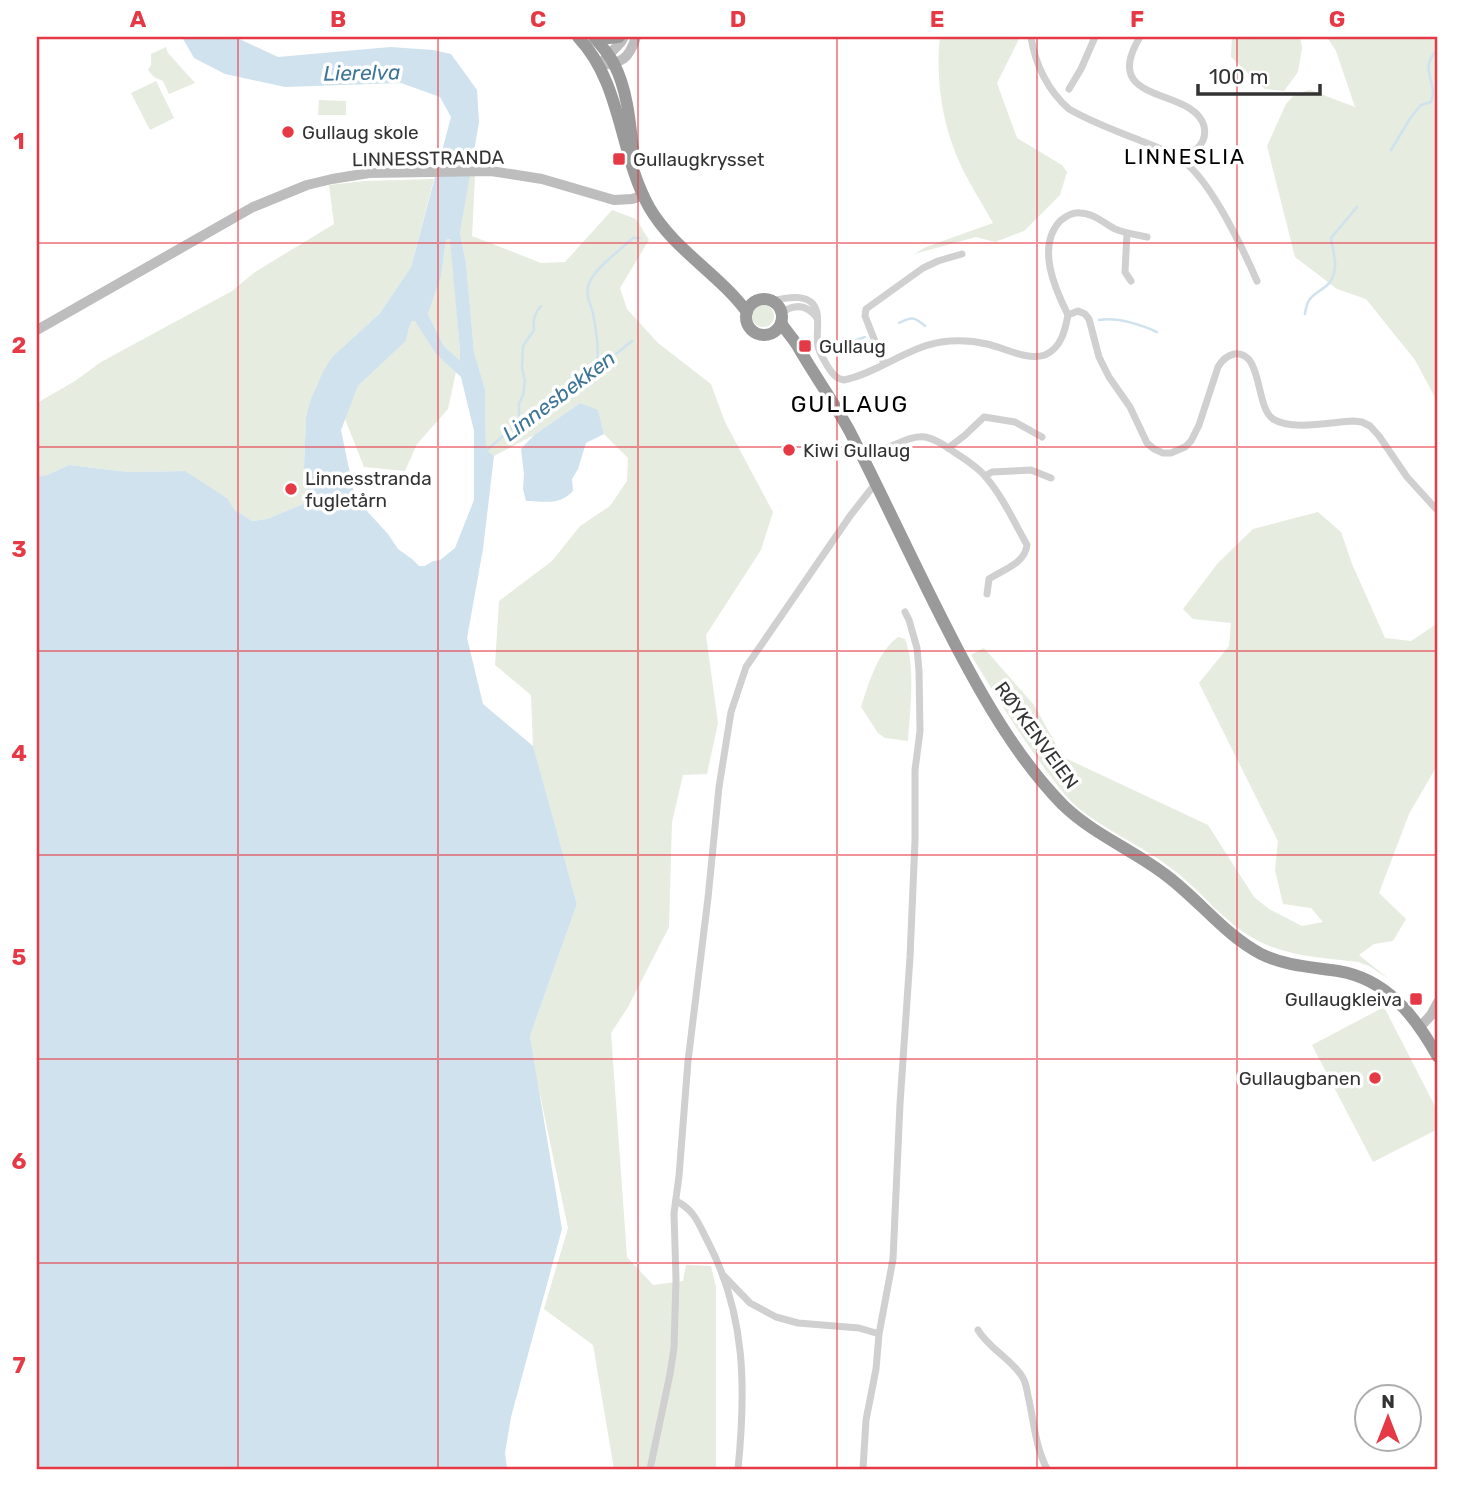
<svg xmlns="http://www.w3.org/2000/svg" width="1475" height="1506" viewBox="0 0 1475 1506" font-family="Rubik,sans-serif">
<rect width="100%" height="100%" fill="#fff"/>
<g fill="#e6ecdf">
<path d="M940 37H1020L997 83 1017 138 1062 165 1067 172 1060 195 1024 231 995 242 976 237 914 254 926 247 993 223C983 205 972 188 963 170 943 130 935 81 940 37Z"/>
<path d="M1232 37H1300L1302 48 1298 72 1284 91 1265 89 1231 57Z"/>
<path d="M1327 37H1438V403L1415 360 1366 299 1337 289 1295 257 1267 146 1286 104 1295 94 1310 90 1355 107 1336 51Z"/>
<path d="M166 47 168 53 195 83 169 94 163 81 154 77 148 70 151 65V54Z"/>
<path d="M156 81 174 118 150 130 131 93Z"/>
<path d="M319 100 346 101V115H318Z"/>
<path d="M469 176H475L472 236 541 263 565 262 612 210 636 219 649 240 620 288 627 309 658 343 711 384 725 422 773 512 761 550 706 635 718 723 707 774 683 775 672 822 669 927 628 1007 611 1033 627 1257 653 1285 683 1281 686 1265 711 1266 716 1287V1469H614L593 1345 544 1309 568 1228 538 1085 530 1036 577 904 533 747 531 695 495 665 499 601 552 561 580 526 610 506 627 481 628 458 604 434 598 411 580 403 534 435 494 456 486 451 485 389 474 352 466 262 460 233Z"/>
<path d="M434 179 411 267 380 313 332 357 310 401 306 417 304 467 307 489V499L303 504 267 519 252 521 235 510 227 498 184 471 129 472 69 465 47 475 37 477V403L75 381 101 362 232 291 255 272 334 224 329 185 365 181Z"/>
<path d="M451 239 460 351V362L444 346 428 314 441 277 446 240Z"/>
<circle cx="763" cy="316" r="11"/>
<path d="M412 321H416L436 354 456 372 448 409 417 444 405 471 364 467 345 419 358 386 406 341 409 328Z"/>
<path d="M1318 512 1341 532 1352 564 1385 638 1411 641 1438 623V764L1409 814 1379 893 1406 919 1393 941 1374 944 1359 955 1389 979 1369 966 1358 962C1318 957 1276 956 1242 931 1216 913 1196 886 1171 868 1141 845 1106 831 1077 807 1063 794 1052 778 1040 762 1015 728 993 691 971 655L984 648 1034 705 1063 757 1208 825 1254 897 1269 909 1302 926 1323 922 1311 908 1283 904 1275 870 1278 841 1199 683 1229 646 1231 623 1193 619 1183 609 1218 563 1253 529Z"/>
<path d="M898 637 905 639C916 667 910 710 908 741L885 738 878 733 861 707C869 683 877 653 898 637Z"/>
<path d="M1384 1007 1438 1112V1129L1373 1162 1312 1045Z"/>
</g>
<g fill="#cfe2ee" fill-rule="evenodd">
<path d="M182 37H235L278 57 390 47 433 50 451 54 477 90 479 122 460 233 466 262 474 352 485 389 486 450 494 456 483 549 467 638 483 704 533 746 577 904 530 1036 562 1229 511 1417 505 1453 507 1469H37V477L47 475 69 465 129 472 185 471 227 498 235 510 252 521 267 519 303 504 307 499V489L304 467 306 417 310 401 324 370 332 357 380 313 411 267 451 117 440 97 401 83 285 87 225 74 194 58ZM450 239 460 351V361L444 346 428 314 441 277 446 240ZM412 321H415L436 354 461 377 474 431V500L455 548 440 560 433 561 425 566H419L412 559 398 549 388 534 355 498 341 430 358 386 406 341 409 328Z"/>
<path d="M580 403 598 410 604 434 586 443 578 469 572 479 573 491C559 506 545 501 526 501L523 489 524 474 521 449 534 435Z"/>
</g>
<g fill="none" stroke-linecap="round" stroke-linejoin="round">
<g stroke="#cfe2ee" stroke-width="2.5">
<path d="M1391 150 1411 117 1421 105 1431 102C1439 81 1417 70 1438 49"/>
<path d="M1305 314C1305 312 1307 304 1308 302 1315 288 1333 291 1335 267 1336 258 1332 247 1331 238L1357 207"/>
<path d="M1099 320C1118 317 1139 324 1157 332"/>
<path d="M899 323C911 317 914 316 925 326"/>
<path d="M826 342 841 345 865 337"/>
<path d="M596 369C600 352 596 330 593 313 590 302 584 294 590 281 598 266 620 250 633 238H640"/>
<path d="M519 422V404L523 395 525 381 522 368 523 346 534 330C533 320 534 314 541 306"/>
<path d="M486 451 519 422 595 371 632 341"/>
</g>
<g stroke="#d0d0d0" stroke-width="7">
<path d="M1031 37C1035 64 1048 91 1069 109 1093 123 1119 132 1144 142 1157 147 1172 153 1183 161 1211 181 1243 249 1257 281"/>
<path d="M1140 37C1098 106 1193 86 1204 126 1208 143 1195 151 1183 160"/>
<path d="M1069 89 1081 69 1095 37"/>
<path d="M1127 233 1125 272 1131 281"/>
<path d="M773 301C787 297 813 292 817 313 819 324 816 335 818 347 820 354 824 360 828 367 833 374 836 379 844 380 881 372 912 343 950 341 963 340 975 341 987 344 1005 348 1027 361 1045 355 1061 348 1065 331 1068 315L1078 311 1085 314 1089 319 1099 357 1109 377 1130 407 1147 443 1154 449 1163 453H1171L1185 447 1191 441 1199 425 1218 367C1222 360 1226 356 1234 354 1263 350 1255 407 1273 419 1292 431 1331 422 1353 421L1362 422 1370 426 1379 436 1407 477 1438 511"/>
<path d="M782 312C795 304 807 304 817 318"/>
<path d="M1068 315C1055 289 1036 247 1060 221 1065 217 1073 212 1080 213 1093 213 1104 223 1115 229 1125 233 1136 235 1147 237"/>
<path d="M884 364 865 316 866 309 923 268 938 261 962 254"/>
<path d="M948 448 964 436 984 417 1015 422 1042 437"/>
<path d="M873 450C891 451 906 435 925 437 936 439 946 446 954 452 965 459 976 466 984 475 1002 495 1014 522 1027 545 1025 564 1002 570 989 579L987 594"/>
<path d="M985 476 992 472 1031 470 1051 478"/>
<path d="M676 1201C695 1210 699 1225 708 1242 746 1315 746 1389 738 1469"/>
<path d="M724 1276 750 1303 776 1317 798 1323 859 1328 876 1333"/>
<path d="M978 1330C990 1350 1012 1359 1023 1378 1027 1385 1027 1393 1029 1400 1034 1424 1036 1448 1047 1469"/>
<path d="M650 1469 670 1374 674 1348 676 1279 674 1213 679 1176 688 1061 708 898 719 787 731 712 746 667 850 516 875 484"/>
<path d="M863 1469 866 1420 876 1369 879 1334 893 1259 900 1104 910 957 915 841V770L920 731 919 671 917 648 909 620 905 612"/>
</g>
<g stroke="#bdbdbd" stroke-width="10">
<path d="M603 61 621 42 624 37"/>
<path d="M600 65C622 63 629 59 636 37"/>
<path d="M37 330 253 207 307 185 332 179 369 173 491 171 542 179 614 200 632 199 644 195"/>
<path d="M1420 1027 1431 1015 1438 1002"/>
</g>
<g stroke="#9a9a9a" stroke-width="12">
<path d="M578 37C622 83 619 153 649 207 674 250 718 273 747 312"/>
<path d="M594 37C601 45 609 54 614 64 627 89 630 121 633 150"/>
<path d="M598 37 609 38 619 37"/>
<circle cx="764" cy="317" r="18"/>
<path d="M781 323C786 331 792 337 797 345 813 373 833 401 849 430 886 502 919 576 957 648 986 703 1019 760 1063 805 1093 834 1131 849 1163 873 1198 898 1223 934 1261 954 1285 966 1312 967 1338 971 1387 979 1415 1016 1438 1057"/>
</g>
</g>
<path fill="none" stroke="#e63946" stroke-width="2" stroke-opacity="0.55" d="M238 37V1469M438 37V1469M638 37V1469M837 37V1469M1037 37V1469M1237 37V1469M37 243H1438M37 447H1438M37 651H1438M37 855H1438M37 1059H1438M37 1263H1438"/>
<g fill="#e63946" stroke="#fff" stroke-width="2.5">
<circle cx="288" cy="132" r="7"/>
<rect x="612" y="152" width="14" height="14" rx="3.5"/>
<rect x="798" y="339" width="14" height="14" rx="3.5"/>
<circle cx="789" cy="450" r="7"/>
<circle cx="291" cy="489" r="7"/>
<rect x="1409" y="992" width="14" height="14" rx="3.5"/>
<circle cx="1375" cy="1078" r="7"/>
</g>
<g text-anchor="middle" stroke-width="7" stroke-linejoin="round" paint-order="stroke">
<g font-size="19" fill="#333" stroke="#fff" text-anchor="start">
<text x="302" y="139">Gullaug skole</text>
<text x="633" y="166">Gullaugkrysset</text>
<text x="819" y="353">Gullaug</text>
<text x="803" y="457">Kiwi Gullaug</text>
<text x="305" y="485">Linnesstranda<tspan x="305" dy="22">fugletårn</tspan></text>
<text x="1402" y="1006" text-anchor="end">Gullaugkleiva</text>
<text x="1361" y="1085" text-anchor="end">Gullaugbanen</text>
</g>
<g font-size="19" fill="#333" stroke="#fff">
<text transform="translate(428 158) rotate(-1)" y="7">LINNESSTRANDA</text>
<text transform="translate(1037 735) rotate(54)" y="7">RØYKENVEIEN</text>
</g>
<g font-size="21" font-style="italic" fill="#3f7597" stroke="#fff">
<text transform="translate(362 73) rotate(-1)" y="7">Lierelva</text>
<text transform="translate(559 396) rotate(-37)" y="7">Linnesbekken</text>
</g>
<g font-size="21" letter-spacing="2" fill="#000" stroke="#fff">
<text x="1185" y="164">LINNESLIA</text>
</g>
<g font-size="23" letter-spacing="2" fill="#000" stroke="#fff">
<text x="850" y="412">GULLAUG</text>
</g>
</g>
<rect width="1475" height="1506" fill="none" stroke="#ffffff" stroke-width="77"/>
<g transform="translate(1388 1418)"><circle r="33" fill="#ffffff" stroke="#adadad" stroke-width="2"/>
<path d="M0-5L12 26L0 18L-12 26Z" fill="#e63946"/>
<text y="-10" font-size="19" font-weight="bold" text-anchor="middle" fill="#333333">N</text>
</g>
<path d="M1198 84v10h122v-10" fill="none" stroke="#333333" stroke-width="3.5"/>
<text x="1209" y="84" font-size="21" fill="#333333" stroke="#ffffff" stroke-width="5" paint-order="stroke">100 m</text>
<rect x="38" y="38" width="1398" height="1430" fill="none" stroke="#e63946" stroke-width="2.5"/>
<g font-size="23" text-anchor="middle" font-weight="bold" fill="#e63946">
<text x="138" y="27">A</text>
<text x="338" y="27">B</text>
<text x="538" y="27">C</text>
<text x="738" y="27">D</text>
<text x="937" y="27">E</text>
<text x="1137" y="27">F</text>
<text x="1337" y="27">G</text>
<text x="19" y="149">1</text>
<text x="19" y="353">2</text>
<text x="19" y="557">3</text>
<text x="19" y="761">4</text>
<text x="19" y="965">5</text>
<text x="19" y="1169">6</text>
<text x="19" y="1373">7</text>
</g>
</svg>
